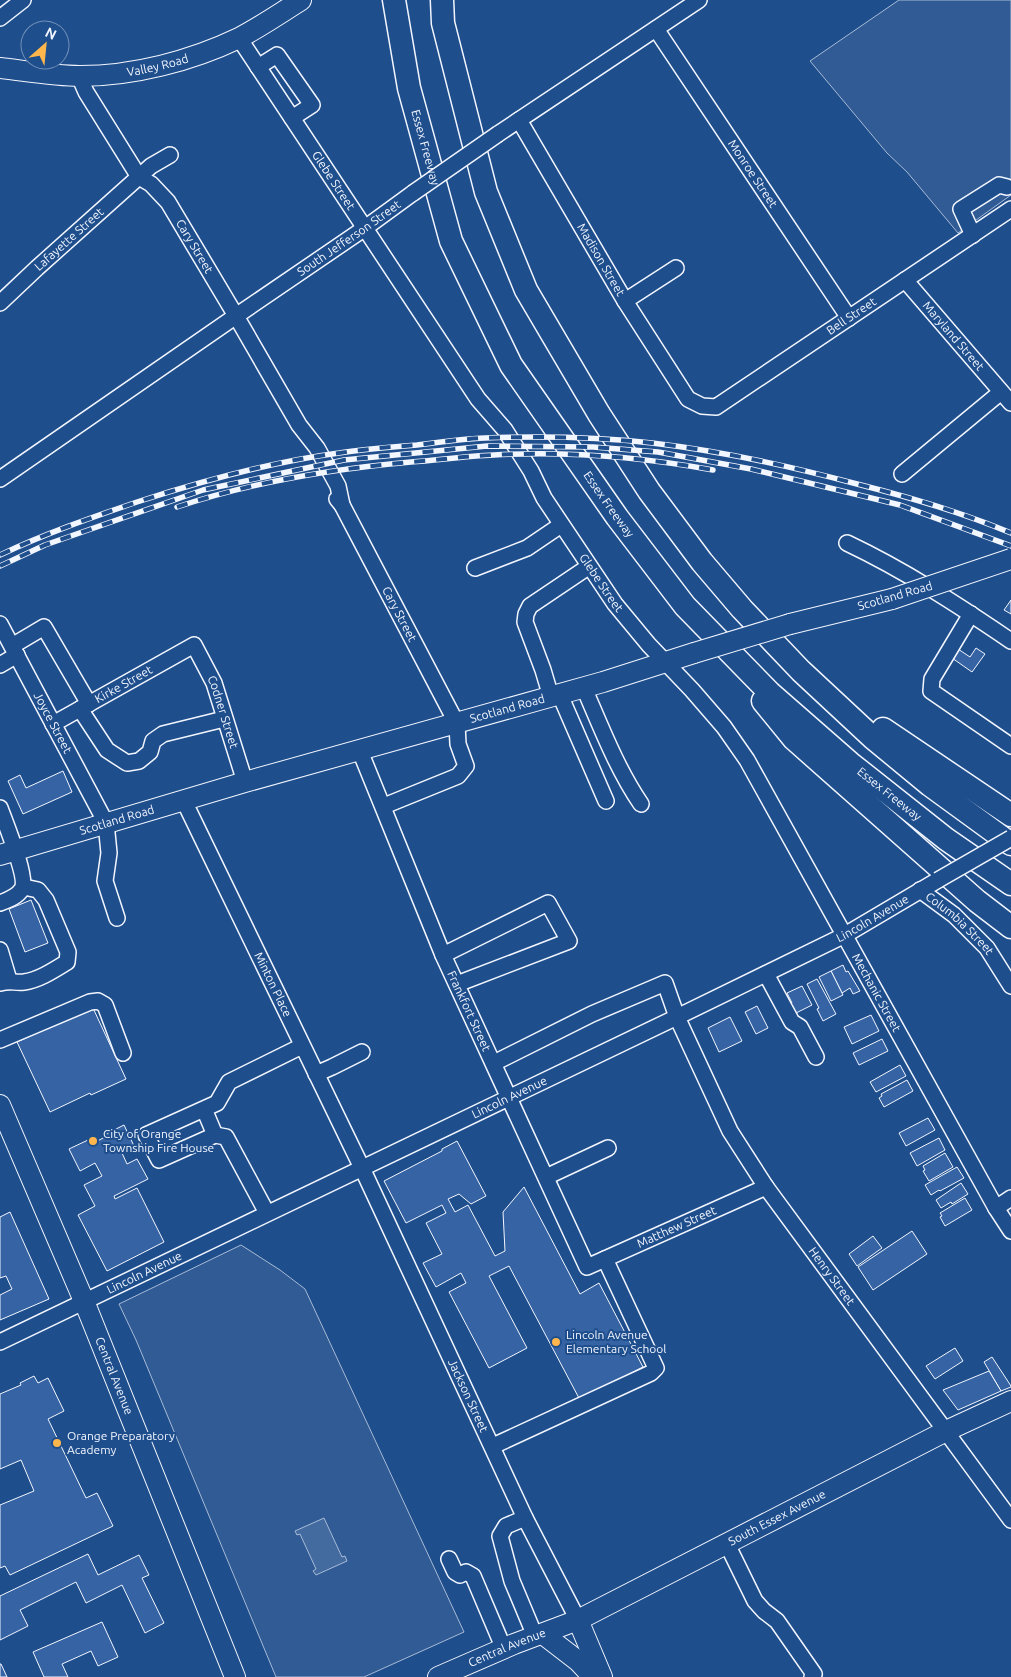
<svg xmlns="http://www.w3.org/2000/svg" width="1011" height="1677" viewBox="0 0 1011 1677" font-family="Ubuntu,sans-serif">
<rect width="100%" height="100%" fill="#1f4e8c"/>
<g fill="#305b95" stroke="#a8bbd7">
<path d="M899 0H1011V195L958 233 907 172 887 153 810 61Z"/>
<path d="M241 1245 280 1270 305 1289 464 1632 364 1677H276L136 1340 119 1304Z"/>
</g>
<path fill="#446ba0" stroke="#a8bbd7" d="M324 1518 342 1557 345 1556 347 1561 316 1575 313 1571 316 1569 300 1534 297 1535 295 1531Z"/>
<g fill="#3563a3" stroke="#f2f6ff">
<path d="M1011 600V614L1004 610Z"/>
<path d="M976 648 985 654 972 672 952 658 958 649 970 657Z"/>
<path d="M63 771 72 792 23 814 8 781 20 775 26 788Z"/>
<path d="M31 900 48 943 25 952 9 909Z"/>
<path d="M843 965 846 972 848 971 860 991 853 994 850 988 842 993 831 971Z"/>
<path d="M831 971 843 995 831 1001 819 977Z"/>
<path d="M817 979 836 1014 823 1021 817 1009 819 1008 807 984Z"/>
<path d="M802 986 812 1005 792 1015 788 1006 792 1003 787 993Z"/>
<path d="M757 1006 768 1028 756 1034 745 1012Z"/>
<path d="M93 1008 126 1079 91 1095 90 1093 50 1112 17 1042Z"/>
<path d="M871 1015 879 1031 852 1044 844 1027Z"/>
<path d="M730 1017 742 1041 719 1052 708 1028Z"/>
<path d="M882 1039 888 1051 859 1065 853 1053Z"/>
<path d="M900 1065 906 1076 876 1092 870 1082Z"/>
<path d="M907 1080 913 1091 884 1107 879 1098 882 1096 881 1094Z"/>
<path d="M928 1118 935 1130 906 1146 899 1133Z"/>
<path d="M124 1125 134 1146 122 1153 127 1164 137 1159 148 1179 114 1196 115 1199 137 1188 164 1242 107 1271 78 1215 95 1206 84 1185 102 1176 95 1163 80 1171 69 1149 88 1140 90 1145 105 1137 104 1135Z"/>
<path d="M939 1138 945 1150 917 1166 910 1153Z"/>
<path d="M457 1141 486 1196 471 1204 459 1194 448 1199 455 1212 468 1205 495 1256 505 1251 503 1212 524 1187 580 1294 599 1283 643 1367 580 1400 509 1266 489 1276 527 1348 489 1368 449 1292 466 1283 461 1273 436 1287 423 1263 442 1254 426 1223 446 1213 442 1205 406 1223 384 1181 442 1151V1149Z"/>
<path d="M945 1153 953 1167 929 1181 923 1171 925 1170 923 1166Z"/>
<path d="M957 1167 964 1178 940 1191 939 1190 931 1195 925 1185Z"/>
<path d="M961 1183 968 1194 952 1204 951 1202 941 1208 936 1200Z"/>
<path d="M965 1198 972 1210 945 1226 940 1217 942 1216 940 1213Z"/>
<path d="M10 1212 49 1299 0 1320V1295L12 1289 6 1276 0 1278V1217Z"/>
<path d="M912 1231 927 1254 873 1290 858 1267Z"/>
<path d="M873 1236 882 1248 857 1266 849 1254Z"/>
<path d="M955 1348 963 1361 935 1379 926 1366Z"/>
<path d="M992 1357 1011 1386V1387L1001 1391 984 1362Z"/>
<path d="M989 1371 1001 1391 958 1410 943 1390Z"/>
<path d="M34 1376 38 1383 48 1378 64 1411 48 1419 86 1498 97 1493 113 1526 10 1575 5 1566 0 1568V1505L34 1491 21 1460 0 1469V1394L21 1385 20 1383Z"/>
<path d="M88 1554 98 1575 139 1555 149 1575 142 1578 164 1623 145 1633 122 1585 86 1603 76 1582 20 1610 28 1626 0 1640V1596Z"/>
<path d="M102 1622 118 1657 98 1666 91 1651 62 1664 68 1677H44L33 1652Z"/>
<path d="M0 1664H1L7 1677H0Z"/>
</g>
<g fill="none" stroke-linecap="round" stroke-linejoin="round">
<defs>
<g id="minor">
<path d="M0 18 23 0"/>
<path id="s1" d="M656 29 849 318"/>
<path id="s2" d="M239 38 478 399 505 430 531 471 544 498 615 604 649 645 692 690 724 727 747 760 996 1208 1011 1231"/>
<path d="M258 67 277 55 312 105 292 118"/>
<path id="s3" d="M79 76 86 92 139 177 151 184 168 202 236 316 299 425 317 448 338 486 342 505"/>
<path id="s4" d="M519 120 625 301 688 399 702 406 716 407 1011 209"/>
<path d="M498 134 699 0"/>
<path d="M973 235 961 209 999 185 1007 187"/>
<path id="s5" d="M905 280 1011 403"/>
<path d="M625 301 676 268"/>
<path id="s6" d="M0 303 37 268 151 166 170 155"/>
<path d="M902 474 1001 392"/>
<path id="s7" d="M0 479 236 316 365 228 413 193"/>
<path id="s8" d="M337 499 342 505 457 724 458 744 466 766 458 776 384 806"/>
<path d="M847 543C904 570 958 605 1011 641"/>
<path d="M475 568 527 548 561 525"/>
<path d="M971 614 932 679 931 691 1011 746"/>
<path id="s9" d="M0 624 106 823 109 853 105 881 117 918"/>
<path d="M12 646 44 627 89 704"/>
<path d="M0 665 17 655"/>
<path d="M584 688C601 727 617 769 641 804"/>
<path d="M560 695 606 801"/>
<path d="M551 697 543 670 525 622 526 614 530 606 588 567"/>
<path d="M80 709 107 750 127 763 139 761 150 752 153 741 163 734 224 719"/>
<path id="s10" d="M53 724 194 645 214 683 245 782"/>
<path id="s11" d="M360 751 443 955 587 1267 766 1187"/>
<path id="s12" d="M184 801 362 1168 525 1518 578 1620"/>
<path d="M0 808C5 822 28 878 22 889 17 897 8 900 0 903"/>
<path id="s13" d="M920 890 954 915 987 948 1011 986"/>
<path d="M0 950 9 980"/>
<path d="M443 955 548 903 569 941 457 984"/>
<path d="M766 974 792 1022 800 1027 816 1057"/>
<path d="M0 983C11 980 14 983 24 982 39 980 54 970 67 962L68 952 46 900 38 890 24 887"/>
<path d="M0 1040 90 1002 98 1001 105 1005 123 1053"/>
<path id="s14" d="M494 1063 592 1014 665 983 677 1017 730 1131 766 1187 1011 1520"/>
<path d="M316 1074 332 1067 362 1052"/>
<path d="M204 1109 215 1135 159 1160 146 1135 217 1103 229 1082 302 1046"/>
<path d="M215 1135 226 1137 267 1213"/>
<path d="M546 1177 608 1148"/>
<path d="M996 1208 1011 1198"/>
<path id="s15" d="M0 1342 677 1017 845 935 938 880"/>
<path d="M493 1446 651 1373 656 1368 605 1259"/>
<path d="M525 1518 506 1526 500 1536 512 1581 535 1636"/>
<path d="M727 1544 755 1601 764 1611 777 1621 814 1674 812 1677"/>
<path d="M449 1559 455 1572 460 1575 466 1572 473 1576 504 1649"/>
</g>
<g id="major">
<path id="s16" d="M0 68C26 71 54 76 80 76 133 76 191 61 239 38 260 27 281 13 301 0"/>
<path d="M790 624 892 599"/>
<path id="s17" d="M0 855 245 782 603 682 694 653"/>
<path id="s18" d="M0 1105 84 1301 235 1677"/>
<path d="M578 1620 602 1677"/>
<path d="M543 1634 578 1661 593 1677"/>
<path id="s19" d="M438 1677 514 1644 578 1620 946 1431 1011 1401"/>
</g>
<g id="highway">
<path id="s20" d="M394 0 409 88 451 241 511 365 617 517 685 606 770 693 850 763 946 839 1011 884"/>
<path d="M442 0 443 23 486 192 526 290 599 414 649 491 702 562 742 609 801 671 873 738 930 785 1011 844"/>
<path d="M763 701 794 739 977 901 1011 927"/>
<path d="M883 729 1011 815"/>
</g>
</defs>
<use href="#minor" stroke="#f2f6ff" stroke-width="18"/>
<use href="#major" stroke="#f2f6ff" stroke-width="22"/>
<use href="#highway" stroke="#f2f6ff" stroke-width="25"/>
<use href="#minor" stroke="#1f4e8c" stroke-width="15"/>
<use href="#major" stroke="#1f4e8c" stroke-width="20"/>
<use href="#highway" stroke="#1f4e8c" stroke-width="22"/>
<defs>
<g id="rail">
<path d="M177 507C252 482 332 469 411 462 439 460 466 456 494 455 567 451 641 457 713 470"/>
<path d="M0 555C44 534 90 518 137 502 202 481 270 462 339 453 365 449 391 447 417 445 440 442 462 439 485 438 540 436 597 437 652 443 721 451 790 466 857 484 909 497 961 512 1011 533"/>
<path d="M0 566 45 545 203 490 344 460 487 446 593 447 658 452 751 469 900 505 1011 546"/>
</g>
</defs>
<use href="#rail" stroke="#f2f6ff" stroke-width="5.5"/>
<use href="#rail" stroke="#1f4e8c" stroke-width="4" stroke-dasharray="11" stroke-linecap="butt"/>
<defs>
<g id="minor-bridge">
<path d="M413 193 498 134"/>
<path d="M938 880 1011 838"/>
</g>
<g id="major-bridge">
<path d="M892 599 1011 559"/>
<path d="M694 653 790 624"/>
</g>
</defs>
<use href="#minor-bridge" stroke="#f2f6ff" stroke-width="18" stroke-linecap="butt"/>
<use href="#major-bridge" stroke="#f2f6ff" stroke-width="22" stroke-linecap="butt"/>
<use href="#minor-bridge" stroke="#1f4e8c" stroke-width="15"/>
<use href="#major-bridge" stroke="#1f4e8c" stroke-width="20"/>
</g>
<g fill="#ffb74d" stroke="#1f4e8c" stroke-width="2">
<circle cx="93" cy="1141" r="5"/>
<circle cx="556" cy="1342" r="5"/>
<circle cx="57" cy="1443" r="5"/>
</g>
<g text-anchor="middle" stroke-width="4" stroke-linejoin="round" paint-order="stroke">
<g font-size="12" fill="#f2f6ff" stroke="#1f4e8c">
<text dy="4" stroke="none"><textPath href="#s16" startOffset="159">Valley Road</textPath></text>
<text dy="4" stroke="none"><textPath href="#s20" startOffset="151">Essex Freeway</textPath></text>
<text dy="4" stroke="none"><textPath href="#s1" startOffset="174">Monroe Street</textPath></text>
<text dy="4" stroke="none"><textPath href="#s2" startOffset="171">Glebe Street</textPath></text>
<text dy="4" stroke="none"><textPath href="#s7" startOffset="424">South Jefferson Street</textPath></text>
<text dy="4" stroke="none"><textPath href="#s6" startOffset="94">Lafayette Street</textPath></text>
<text dy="4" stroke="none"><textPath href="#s3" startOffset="208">Cary Street</textPath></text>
<text dy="4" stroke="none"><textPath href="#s4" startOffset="162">Madison Street</textPath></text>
<text dy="4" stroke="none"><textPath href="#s4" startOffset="519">Bell Street</textPath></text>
<text dy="4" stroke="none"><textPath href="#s5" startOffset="74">Maryland Street</textPath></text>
<text dy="4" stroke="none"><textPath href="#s20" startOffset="556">Essex Freeway</textPath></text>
<text dy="4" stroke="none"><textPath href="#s2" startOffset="655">Glebe Street</textPath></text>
<text transform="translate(895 596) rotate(-16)" y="4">Scotland Road</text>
<text dy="4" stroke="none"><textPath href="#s8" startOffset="131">Cary Street</textPath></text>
<text dy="4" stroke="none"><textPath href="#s10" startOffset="81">Kirke Street</textPath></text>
<text dy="4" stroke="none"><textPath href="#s17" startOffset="528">Scotland Road</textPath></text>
<text dy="4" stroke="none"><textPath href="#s10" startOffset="235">Codner Street</textPath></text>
<text dy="4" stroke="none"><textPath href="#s9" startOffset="112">Joyce Street</textPath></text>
<text dy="4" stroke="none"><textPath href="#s20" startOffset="961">Essex Freeway</textPath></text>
<text dy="4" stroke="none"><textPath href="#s17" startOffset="122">Scotland Road</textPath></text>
<text dy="4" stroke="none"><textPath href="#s15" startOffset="970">Lincoln Avenue</textPath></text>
<text dy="4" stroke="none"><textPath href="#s13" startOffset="52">Columbia Street</textPath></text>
<text dy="4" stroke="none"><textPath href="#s12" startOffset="204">Minton Place</textPath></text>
<text dy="4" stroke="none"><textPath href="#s2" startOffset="1151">Mechanic Street</textPath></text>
<text dy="4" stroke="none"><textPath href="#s11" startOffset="282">Frankfort Street</textPath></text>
<text dy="4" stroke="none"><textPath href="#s15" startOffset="565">Lincoln Avenue</textPath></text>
<text dy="4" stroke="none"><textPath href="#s11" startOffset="662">Matthew Street</textPath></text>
<text dy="4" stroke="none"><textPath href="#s15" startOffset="160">Lincoln Avenue</textPath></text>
<text dy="4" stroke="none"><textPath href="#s14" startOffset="528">Henry Street</textPath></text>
<text dy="4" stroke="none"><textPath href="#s18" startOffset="294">Central Avenue</textPath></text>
<text dy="4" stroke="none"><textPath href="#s12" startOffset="659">Jackson Street</textPath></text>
<text dy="4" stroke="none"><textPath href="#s19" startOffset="375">South Essex Avenue</textPath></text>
<text dy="4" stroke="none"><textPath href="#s19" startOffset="75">Central Avenue</textPath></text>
</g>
<g font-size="12" fill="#f2f6ff" stroke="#1f4e8c" text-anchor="start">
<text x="103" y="1138">City of Orange<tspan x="103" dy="14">Township Fire House</tspan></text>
<text x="566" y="1339">Lincoln Avenue<tspan x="566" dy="14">Elementary School</tspan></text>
<text x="67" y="1440">Orange Preparatory<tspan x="67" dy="14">Academy</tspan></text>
</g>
</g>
<g transform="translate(45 45) rotate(27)"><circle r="24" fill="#1f4e8c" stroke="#7391ba"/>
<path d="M0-4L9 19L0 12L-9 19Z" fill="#ffb74d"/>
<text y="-8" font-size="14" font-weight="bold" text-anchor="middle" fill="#f2f6ff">N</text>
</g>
</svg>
